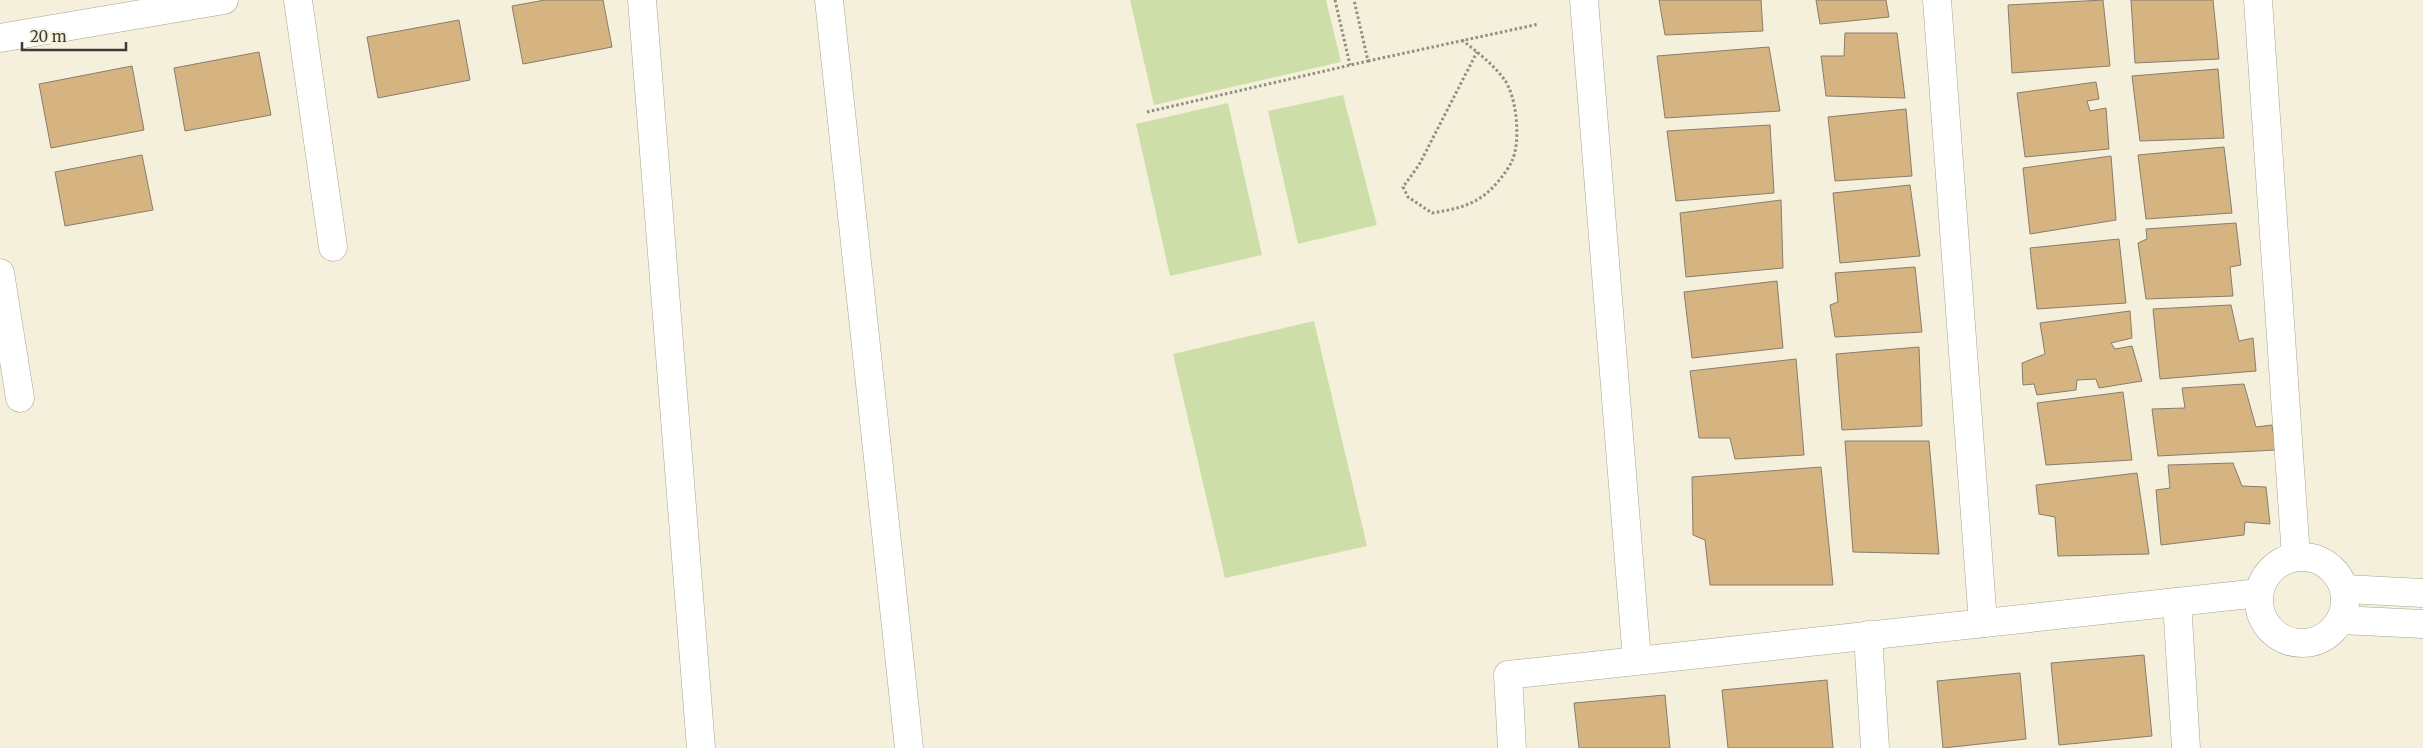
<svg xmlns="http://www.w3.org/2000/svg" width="2423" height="748" viewBox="0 0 2423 748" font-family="Merriweather,serif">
<rect width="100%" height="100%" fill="#f4f0dc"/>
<g fill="#cedea9">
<path d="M1130 0H1326L1341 62 1154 105Z"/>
<path d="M1343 95 1377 225 1298 244 1268 111Z"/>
<path d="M1228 103 1262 255 1170 276 1136 124Z"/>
<path d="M1314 321 1367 546 1225 578 1173 354Z"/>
</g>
<g fill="#d5b482" stroke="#887d6d">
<path d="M545 0H603L612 47 523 64 512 6Z"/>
<path d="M1659 0H1761L1763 31 1665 35Z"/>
<path d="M1816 0H1886L1889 17 1820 24Z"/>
<path d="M2103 0 2110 66 2012 73 2008 5Z"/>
<path d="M2131 0H2213L2219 59 2135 63Z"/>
<path d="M459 20 470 80 378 98 367 37Z"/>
<path d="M1845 33H1897L1905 98 1826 96 1821 56H1844Z"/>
<path d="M1769 47 1780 111 1665 118 1657 56Z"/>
<path d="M259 52 271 115 185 131 174 68Z"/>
<path d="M132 66 144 130 51 148 39 84Z"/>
<path d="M2218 69 2224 138 2140 141 2132 76Z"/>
<path d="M2096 82 2099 99 2087 101 2090 111 2106 108 2109 149 2025 157 2017 93Z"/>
<path d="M1906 109 1912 176 1835 181 1828 117Z"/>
<path d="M1770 125 1774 193 1676 201 1667 131Z"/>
<path d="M2224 147 2232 213 2146 219 2138 155Z"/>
<path d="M142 155 153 210 65 226 55 172Z"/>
<path d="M2111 156 2116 220 2030 234 2023 168Z"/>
<path d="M1910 185 1920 256 1840 263 1833 193Z"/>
<path d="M1781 200 1783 268 1686 277 1680 213Z"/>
<path d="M2236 223 2241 265 2230 267 2233 296 2146 299 2138 243 2147 239 2146 229Z"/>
<path d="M2119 239 2126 303 2037 309 2030 248Z"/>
<path d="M1915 267 1922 332 1835 337 1830 305 1838 302 1835 273Z"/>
<path d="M1777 281 1783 348 1692 358 1684 292Z"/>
<path d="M2231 305 2239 341 2253 338 2256 371 2160 379 2153 309Z"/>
<path d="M2130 311 2132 338 2111 343 2115 349 2132 346 2142 381 2099 388 2096 379 2077 380 2076 390 2037 395 2034 384 2023 385 2022 363 2045 354 2040 323Z"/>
<path d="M1919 347 1922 426 1842 430 1836 354Z"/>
<path d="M1796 359 1804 455 1735 459 1730 438H1699L1690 371Z"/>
<path d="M2244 384 2256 427 2272 425 2276 450 2158 456 2152 409 2185 408 2182 388Z"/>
<path d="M2123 392 2132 460 2046 465 2037 403Z"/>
<path d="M1845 441H1929L1939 554 1853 552Z"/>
<path d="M2233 463 2242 486 2266 487 2270 524 2245 522 2244 535 2161 545 2156 490 2170 488 2168 465Z"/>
<path d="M1821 467 1833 585H1710L1705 540 1693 535 1692 477Z"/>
<path d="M2137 473 2149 554 2058 556 2055 517 2039 514 2036 485Z"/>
<path d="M2144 655 2152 736 2059 745 2051 663Z"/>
<path d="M2020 673 2026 739 1943 748 1937 681Z"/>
<path d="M1827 680 1833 748H1728L1722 690Z"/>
<path d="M1665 695 1670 748H1579L1574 703Z"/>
</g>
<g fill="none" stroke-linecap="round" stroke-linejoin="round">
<defs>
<g id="minor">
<path d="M298 0 333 247"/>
<path d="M642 0 701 748"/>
<path d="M829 0 909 748"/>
<path d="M1584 0 1637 660"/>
<path d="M1937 0 1983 623"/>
<path d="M2258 0 2296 557"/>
<path d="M0 38 224 0"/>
<path d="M0 273 20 398"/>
<circle cx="2302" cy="600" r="43"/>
<path d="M2345 589 2423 593"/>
<path d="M2177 602 2186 748"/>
<path d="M2341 620 2423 624"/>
<path d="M1868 635 1875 748"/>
<path d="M1512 748 1508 675 2259 593"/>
</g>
</defs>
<use href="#minor" stroke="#a7a491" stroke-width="29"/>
<g stroke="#928f82" stroke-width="3" stroke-dasharray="2.5 2.5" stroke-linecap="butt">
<path d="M1335 0 1350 65"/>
<path d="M1462 40C1477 52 1493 64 1504 79 1517 96 1521 142 1512 161 1507 172 1493 189 1483 196 1468 207 1450 210 1432 213L1408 197 1403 187 1419 165 1477 52"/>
<path d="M1368 61 1539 24"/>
<path d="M1147 112 1368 61 1354 0"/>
</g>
<use href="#minor" stroke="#fff" stroke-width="28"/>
</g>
<path d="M22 42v8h104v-8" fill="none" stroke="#3d3b33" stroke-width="2.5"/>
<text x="30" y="42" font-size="15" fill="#3d3b33" stroke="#f4f0dc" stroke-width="4" paint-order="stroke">20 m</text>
</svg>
